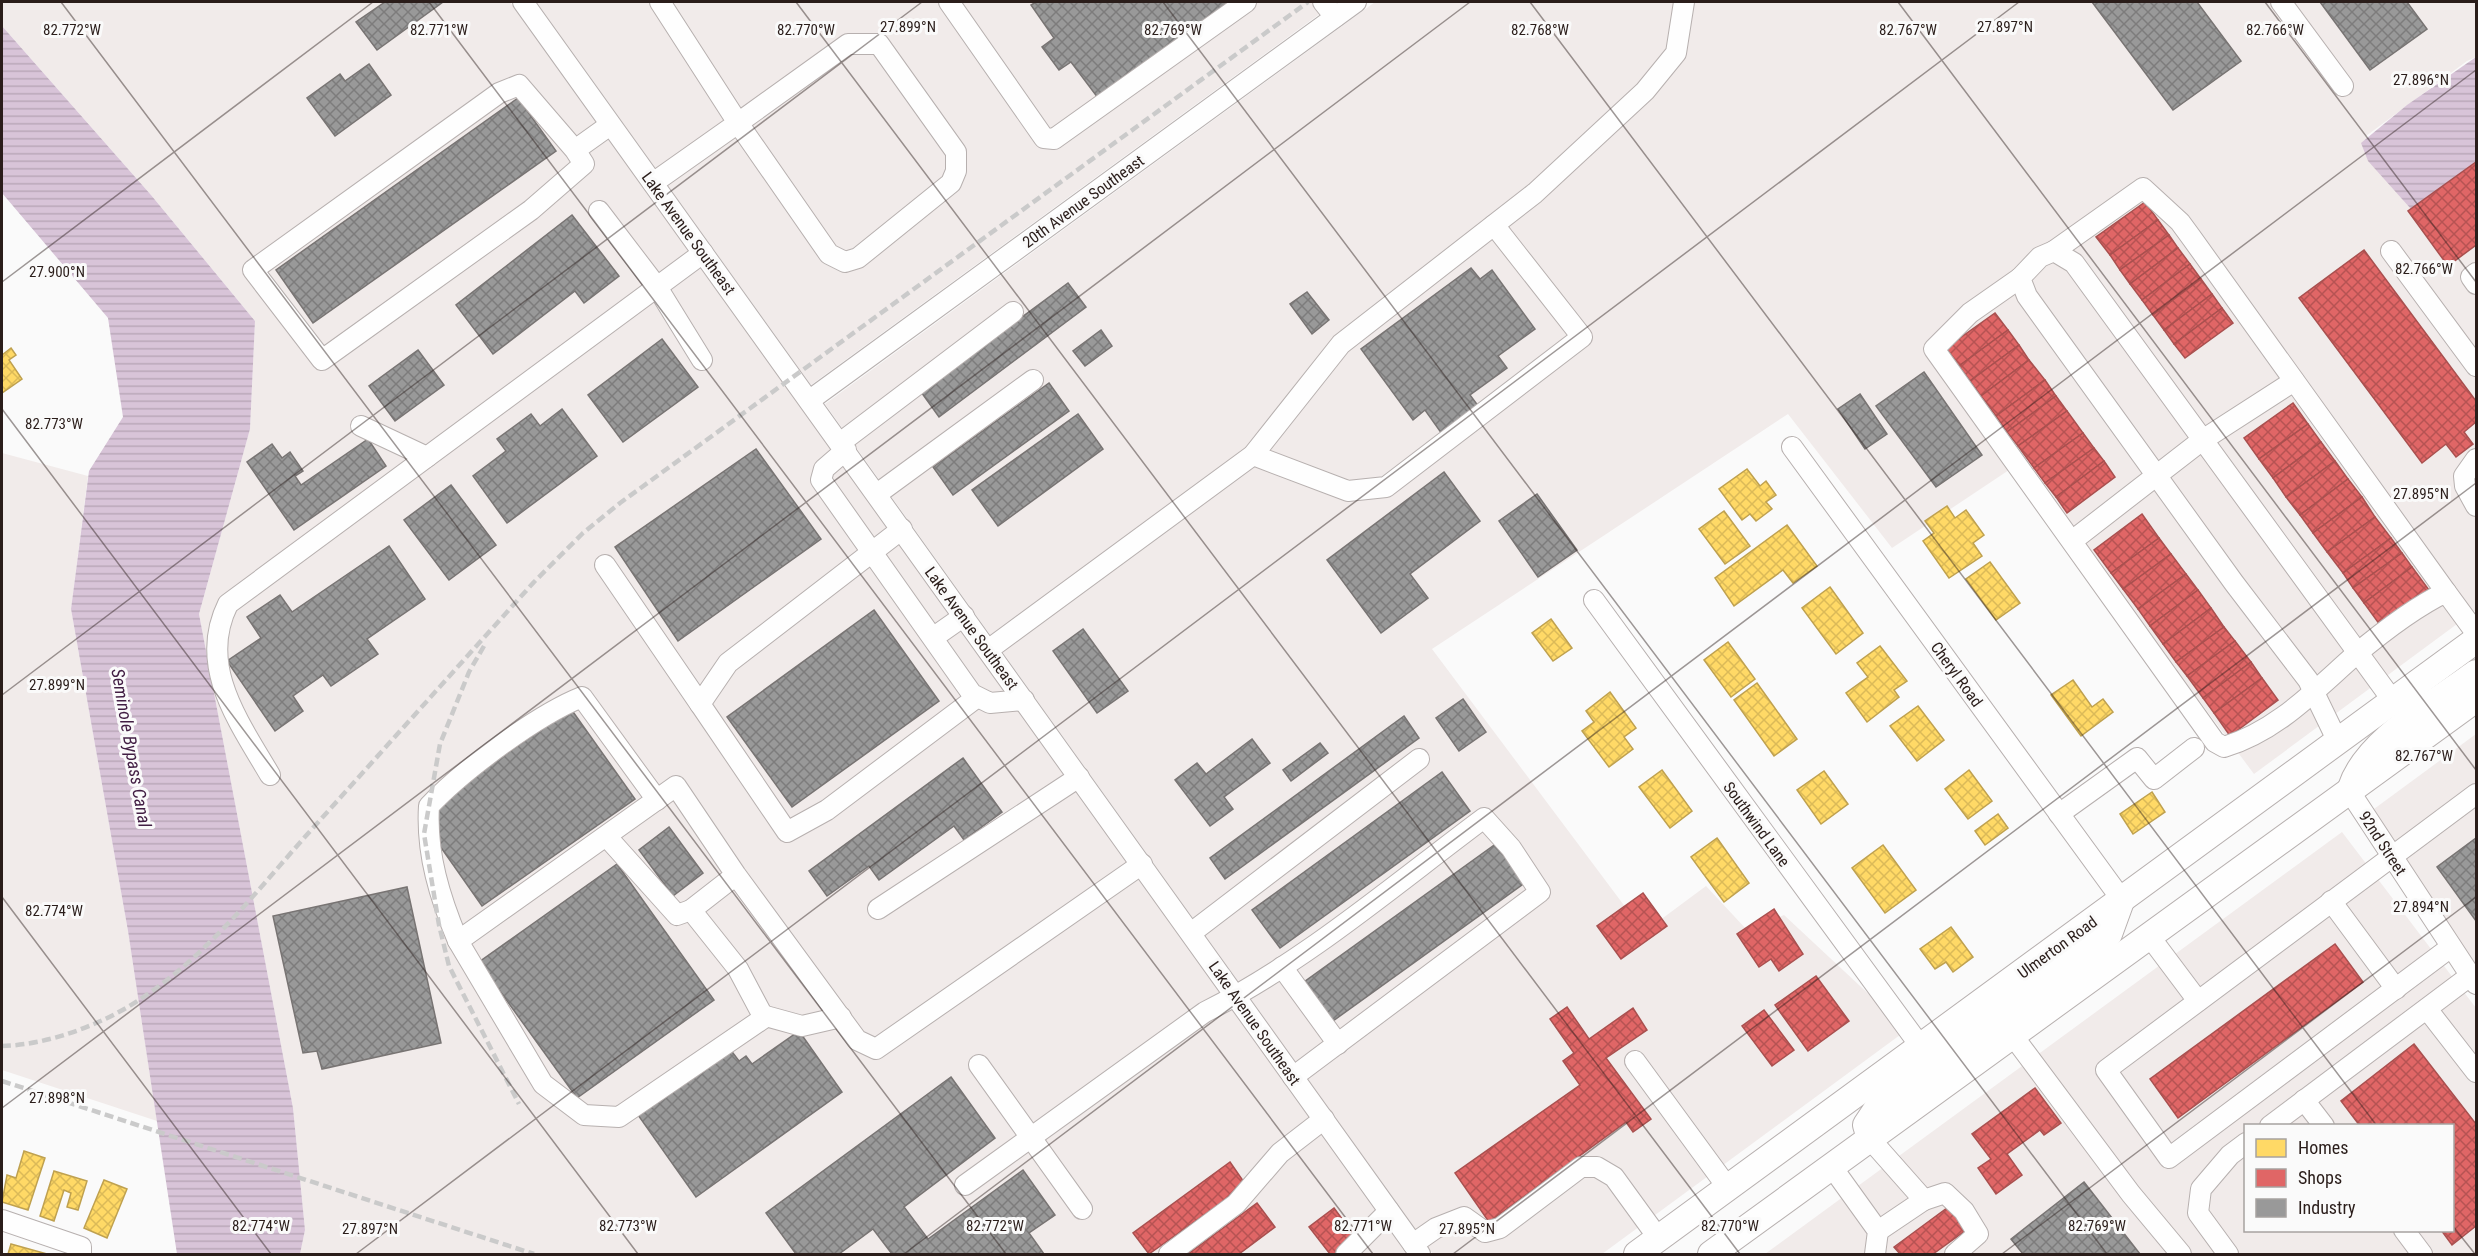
<svg xmlns="http://www.w3.org/2000/svg" width="2478" height="1256" viewBox="0 0 2478 1256" font-family="'Roboto Condensed',sans-serif">
<defs>
<pattern id="water-rules" width="6" height="5" patternUnits="userSpaceOnUse" patternTransform="scale(1.5)"><rect width="6" height="5" fill="#d8c4d8"/><path d="M0 2.5h6" fill="none" stroke="#baa8b9"/></pattern>
<pattern id="homes-cross-hatch" width="8" height="8" patternUnits="userSpaceOnUse" patternTransform="scale(1.5)"><rect width="8" height="8" fill="#ffd966"/><path d="M0 0l8 8M0 8l8-8" fill="none" stroke="#dbba58"/></pattern>
<pattern id="shops-cross-hatch" width="8" height="8" patternUnits="userSpaceOnUse" patternTransform="scale(1.5)"><rect width="8" height="8" fill="#e06666"/><path d="M0 0l8 8M0 8l8-8" fill="none" stroke="#b65353"/></pattern>
<pattern id="industry-cross-hatch" width="8" height="8" patternUnits="userSpaceOnUse" patternTransform="scale(1.5)"><rect width="8" height="8" fill="#999"/><path d="M0 0l8 8M0 8l8-8" fill="none" stroke="#7d7c7c"/></pattern>
</defs>
<rect width="100%" height="100%" fill="#fafafa"/>
<g fill="#f1ebea" fill-rule="evenodd">
<path d="M2 2H510L1408 1254H300L305 1230 293 1108 199 614 250 429 255 321 151 195 2 26Z"/>
<path d="M536 2H1336L811 385Z"/>
<path d="M1375 2H2476V57L2467 61 2366 136 2402 196 2421 206 2476 165V610L2254 774 2021 462 1892 548 1788 414 1432 649 1644 932 1706 886 1747 930 1784 915 1874 999 1900 1035 1602 1254H1433L825 404Z"/>
<path d="M2 453 88 476 71 609 128 931 157 1121 2 1070Z"/>
<path d="M2476 734V967L2374 809Z"/>
<path d="M2342 832 2476 1008V1254H1765ZM2246 1126H2452V1230H2246Z"/>
</g>
<g fill="url(#water-rules)">
<path d="M2 26 151 195 255 321 250 429 199 614 293 1108 305 1230 300 1254H177L128 931 71 609 89 471 123 417 108 318 2 193Z"/>
<path d="M2476 57V165L2421 206 2411 209 2368 161 2361 143 2407 105Z"/>
</g>
<g fill="url(#homes-cross-hatch)" stroke="#bfa14f" stroke-width="1.5">
<path d="M11 348 16 355 9 360 22 379 2 393V355Z"/>
<path d="M1747 469 1760 486 1766 481 1776 495 1766 502 1772 509 1756 521 1750 514 1742 520 1719 489Z"/>
<path d="M1947 506 1955 518 1966 510 1984 535 1973 543 1982 556 1949 578 1923 541 1934 533 1925 521Z"/>
<path d="M1724 511 1750 546 1725 564 1699 529Z"/>
<path d="M1787 525 1817 566 1793 583 1783 570 1734 606 1715 578Z"/>
<path d="M1990 562 2020 603 1996 620 1966 579Z"/>
<path d="M1830 587 1863 633 1836 654 1802 608Z"/>
<path d="M1551 619 1572 648 1553 661 1532 633Z"/>
<path d="M1728 642 1755 679 1731 697 1704 660Z"/>
<path d="M1880 646 1907 681 1894 690 1899 697 1867 722 1846 693 1868 677 1857 663Z"/>
<path d="M2073 680 2092 707 2103 699 2113 712 2081 736 2051 695Z"/>
<path d="M1757 683 1797 739 1774 756 1734 700Z"/>
<path d="M1610 692 1636 728 1624 737 1633 749 1609 767 1582 731 1594 722 1586 711Z"/>
<path d="M1918 706 1944 740 1917 761 1890 726Z"/>
<path d="M1662 770 1692 811 1670 828 1639 787Z"/>
<path d="M1969 770 1992 801 1968 819 1945 789Z"/>
<path d="M1824 771 1848 804 1821 824 1797 790Z"/>
<path d="M2152 792 2165 812 2133 834 2120 814Z"/>
<path d="M1998 814 2008 828 1985 845 1975 831Z"/>
<path d="M1717 838 1749 883 1724 902 1691 857Z"/>
<path d="M1883 845 1916 890 1885 913 1852 868Z"/>
<path d="M1951 927 1973 957 1953 972 1946 962 1935 969 1920 949Z"/>
<path d="M24 1151 45 1158 28 1210 2 1202 7 1175 16 1178Z"/>
<path d="M54 1171 87 1181 78 1210 67 1207 71 1193 64 1190 54 1221 40 1216Z"/>
<path d="M104 1180 127 1189 107 1238 84 1228Z"/>
<path d="M11 1244 47 1254H8Z"/>
</g>
<g fill="url(#shops-cross-hatch)" stroke="#a9504f" stroke-width="1.5">
<path d="M2476 162V245L2448 266 2408 211Z"/>
<path d="M2145 202 2158 220 2110 255 2096 237Z"/>
<path d="M2158 220 2169 235 2120 270 2110 255Z"/>
<path d="M2169 235 2178 248 2130 284 2120 270Z"/>
<path d="M2178 248 2190 264 2142 300 2130 284Z"/>
<path d="M2364 250 2476 401V422L2464 432 2473 444 2456 457 2446 444 2422 463 2299 298Z"/>
<path d="M2190 264 2201 279 2153 315 2142 300Z"/>
<path d="M2201 279 2212 294 2164 330 2153 315Z"/>
<path d="M2212 294 2222 308 2174 344 2164 330Z"/>
<path d="M2222 308 2233 323 2185 358 2174 344Z"/>
<path d="M1995 313 2008 330 1959 366 1946 348Z"/>
<path d="M2008 330 2019 345 1970 381 1959 366Z"/>
<path d="M2019 345 2029 360 1981 396 1970 381Z"/>
<path d="M2029 360 2045 380 1996 416 1981 396Z"/>
<path d="M2045 380 2056 396 2007 432 1996 416Z"/>
<path d="M2056 396 2067 411 2018 446 2007 432Z"/>
<path d="M2293 403 2308 424 2259 459 2244 438Z"/>
<path d="M2067 411 2083 433 2034 468 2018 446Z"/>
<path d="M2308 424 2321 442 2273 478 2259 459Z"/>
<path d="M2083 433 2094 448 2045 483 2034 468Z"/>
<path d="M2321 442 2335 461 2286 497 2273 478Z"/>
<path d="M2094 448 2104 461 2056 497 2045 483Z"/>
<path d="M2104 461 2115 477 2067 513 2056 497Z"/>
<path d="M2335 461 2348 479 2300 515 2286 497Z"/>
<path d="M2348 479 2362 497 2313 533 2300 515Z"/>
<path d="M2362 497 2375 517 2327 552 2313 533Z"/>
<path d="M2142 514 2159 538 2111 573 2094 550Z"/>
<path d="M2375 517 2391 538 2343 573 2327 552Z"/>
<path d="M2159 538 2171 554 2123 589 2111 573Z"/>
<path d="M2391 538 2402 553 2353 588 2343 573Z"/>
<path d="M2402 553 2412 567 2364 603 2353 588Z"/>
<path d="M2171 554 2186 574 2138 609 2123 589Z"/>
<path d="M2412 567 2429 590 2380 625 2364 603Z"/>
<path d="M2186 574 2198 590 2150 626 2138 609Z"/>
<path d="M2198 590 2211 608 2163 644 2150 626Z"/>
<path d="M2211 608 2224 627 2176 662 2163 644Z"/>
<path d="M2224 627 2235 641 2187 676 2176 662Z"/>
<path d="M2235 641 2251 662 2203 698 2187 676Z"/>
<path d="M2251 662 2262 678 2214 713 2203 698Z"/>
<path d="M2262 678 2278 700 2230 736 2214 713Z"/>
<path d="M1643 893 1667 926 1621 959 1597 926Z"/>
<path d="M1774 909 1803 954 1779 971 1771 959 1759 967 1737 934Z"/>
<path d="M2335 944 2363 982 2178 1118 2150 1079Z"/>
<path d="M1816 976 1849 1021 1808 1051 1775 1005Z"/>
<path d="M1567 1007 1589 1039 1633 1008 1647 1030 1606 1058 1651 1119 1633 1132 1626 1122 1489 1222 1455 1173 1580 1085 1563 1061 1574 1053 1550 1019Z"/>
<path d="M1764 1010 1794 1050 1772 1066 1742 1026Z"/>
<path d="M2414 1044 2476 1124V1226L2452 1245 2441 1230H2452V1126H2360L2341 1101Z"/>
<path d="M2035 1088 2061 1123 2044 1135 2040 1130 2007 1154 2022 1175 1996 1194 1978 1168 1991 1159 1972 1134Z"/>
<path d="M1230 1162 1246 1185 1149 1254 1133 1233Z"/>
<path d="M1257 1203 1275 1227 1239 1254H1188Z"/>
<path d="M1951 1205 1969 1228 1933 1254H1900L1894 1247Z"/>
<path d="M1334 1208 1357 1239 1337 1254H1330L1309 1227Z"/>
</g>
<g fill="url(#industry-cross-hatch)" stroke="#787473" stroke-width="1.5">
<path d="M385 2H443L377 50 356 22Z"/>
<path d="M1036 2H1231L1098 98 1071 62 1059 70 1042 47 1054 38 1031 5Z"/>
<path d="M2092 2H2197L2241 61 2173 110Z"/>
<path d="M2320 2H2407L2427 29 2370 70Z"/>
<path d="M369 64 391 95 335 136 307 98 340 74 345 81Z"/>
<path d="M518 98 556 151 313 323 276 270Z"/>
<path d="M572 215 619 276 584 303 575 291 493 354 456 305Z"/>
<path d="M1471 268 1480 279 1492 270 1535 329 1498 356 1507 368 1470 395 1479 407 1442 434 1425 410 1413 420 1361 349Z"/>
<path d="M1068 283 1086 307 939 417 921 392Z"/>
<path d="M1307 292 1329 320 1312 334 1290 304Z"/>
<path d="M1101 330 1112 346 1085 366 1073 351Z"/>
<path d="M662 339 698 387 623 442 588 395Z"/>
<path d="M418 350 444 385 395 421 369 386Z"/>
<path d="M1924 372 1982 455 1936 487 1876 406Z"/>
<path d="M1049 383 1069 411 953 495 933 467Z"/>
<path d="M1860 394 1887 434 1865 449 1838 409Z"/>
<path d="M562 409 597 456 507 523 473 476 506 451 497 439 531 414 540 426Z"/>
<path d="M1078 414 1103 449 998 526 972 490Z"/>
<path d="M368 439 386 466 294 530 247 462 272 444 282 458 290 452 303 471 295 476 301 485Z"/>
<path d="M756 449 821 539 678 641 615 547Z"/>
<path d="M1444 472 1480 521 1410 574 1428 598 1381 633 1327 560Z"/>
<path d="M451 485 496 545 449 580 404 520Z"/>
<path d="M1537 494 1577 550 1538 577 1499 521Z"/>
<path d="M389 546 425 599 367 639 378 654 331 686 323 675 293 696 303 711 275 731 227 661 261 638 247 617 280 595 292 612Z"/>
<path d="M874 610 939 701 792 807 727 717Z"/>
<path d="M1083 629 1128 691 1097 713 1053 651Z"/>
<path d="M1463 699 1486 732 1459 751 1436 718Z"/>
<path d="M571 709 635 799 482 906 435 839 434 804Z"/>
<path d="M1404 716 1419 738 1225 879 1210 858Z"/>
<path d="M1252 739 1270 763 1224 797 1233 809 1210 826 1175 780 1197 763 1206 774Z"/>
<path d="M1320 743 1328 753 1291 781 1283 770Z"/>
<path d="M963 758 1002 812 964 840 954 826 879 880 869 866 827 896 809 871Z"/>
<path d="M1442 772 1470 811 1280 948 1252 910Z"/>
<path d="M669 827 703 873 673 896 639 850Z"/>
<path d="M2476 838V921L2437 867Z"/>
<path d="M1497 843 1526 882 1333 1021 1304 982Z"/>
<path d="M617 864 714 1000 577 1098 479 962Z"/>
<path d="M407 887 441 1043 322 1069 317 1051 303 1053 273 916Z"/>
<path d="M799 1031 842 1092 696 1197 638 1115 730 1049 739 1061 746 1056 752 1064Z"/>
<path d="M951 1077 995 1138 904 1207 928 1239 1023 1170 1055 1215 1029 1233 1044 1254H892L873 1229 839 1254H796L766 1213Z"/>
<path d="M2084 1182 2140 1254H2023L2011 1239Z"/>
</g>
<g fill="none" stroke-linecap="round" stroke-linejoin="round">
<defs>
<g id="minor">
<path d="M523 2 1420 1254"/>
<path d="M949 2 1044 138 1054 139 1246 2"/>
<path d="M1323 2 1335 17"/>
<path d="M2281 2 2343 86"/>
<path d="M575 150 584 164 531 210 322 360 253 270 499 93 519 85 575 150 610 125"/>
<path d="M653 183 738 123 829 254 845 262 858 258 951 183 956 171V152L879 44H848L738 123 660 2"/>
<path d="M599 211 657 287 702 360"/>
<path d="M2054 251 2143 188 2180 222 2191 237 2446 592"/>
<path d="M2391 251 2476 366"/>
<path d="M2476 273 2471 277 2476 284"/>
<path d="M2020 278 1970 313 1934 349 2215 742 2224 747C2277 731 2314 691 2355 655 2380 634 2417 606 2446 592L2476 633"/>
<path d="M810 400 1356 2"/>
<path d="M361 426 427 457"/>
<path d="M840 443 1013 312"/>
<path d="M1792 447 2122 900"/>
<path d="M846 450 824 469 821 480 972 694 990 703 1024 700"/>
<path d="M1253 455 1348 491 1386 487 1582 337 1494 225"/>
<path d="M2476 459 2464 476 2465 486 2476 506"/>
<path d="M877 494 1033 380"/>
<path d="M902 529 728 663 700 704 787 832 827 810 976 698"/>
<path d="M2072 541 2201 441 2294 381"/>
<path d="M605 565 700 704"/>
<path d="M1594 600 1921 1047"/>
<path d="M934 637 964 616"/>
<path d="M988 650 1253 455 1341 344 1535 193 1645 91 1676 53 1684 2"/>
<path d="M2338 742 2308 680 2234 583 2027 296 2020 278 2040 257 2054 251 2074 263 2393 701"/>
<path d="M270 775C239 722 197 666 228 604L703 253"/>
<path d="M2350 792 2476 984"/>
<path d="M2059 814 2137 758 2154 779 2194 748"/>
<path d="M607 837 677 915 691 910"/>
<path d="M736 875 691 910 738 969 764 1018 619 1117 584 1115 543 1084 458 941 676 786 736 875 857 1040 876 1049 1142 864"/>
<path d="M2331 901 2396 989"/>
<path d="M878 909 1079 777"/>
<path d="M1191 933 1419 759"/>
<path d="M2150 937 2198 1001"/>
<path d="M458 941C440 898 426 854 429 806 463 770 537 715 582 697L657 800"/>
<path d="M2451 947 2169 1158 2106 1070 2476 794"/>
<path d="M1282 967 1338 1044"/>
<path d="M2427 1009 2476 1072"/>
<path d="M762 1015 802 1026 841 1017"/>
<path d="M2013 1036 2131 1194 2181 1254"/>
<path d="M1635 1061 1728 1188"/>
<path d="M979 1065 1082 1209"/>
<path d="M2304 1100 2324 1126"/>
<path d="M2270 1126 2470 976"/>
<path d="M1870 1139 1924 1200 1878 1231"/>
<path d="M1832 1167 1878 1231 1875 1254"/>
<path d="M965 1185 1205 1012C1306 961 1394 885 1484 818L1511 848 1540 892 1293 1077"/>
<path d="M1924 1200 1945 1193 1964 1211 1978 1234 1955 1254"/>
<path d="M2 1220 81 1247V1254"/>
<path d="M2404 1230 2422 1254"/>
<path d="M1413 1244 1436 1228 1464 1217 1485 1232 1500 1228 1581 1167H1597L1614 1177 1659 1239"/>
<path d="M1169 1254 1236 1204 1280 1153 1324 1119"/>
<path d="M1346 1254 1389 1211"/>
<path d="M2228 1254 2198 1213 2201 1189 2230 1155 2246 1143"/>
</g>
<g id="major">
<path d="M2351 788C2366 740 2436 703 2476 673"/>
<path d="M1870 1139 1866 1125 1876 1110 2096 948 2109 934 2121 901"/>
<path d="M1637 1254 2476 640"/>
<path d="M1711 1254 2476 699"/>
</g>
</defs>
<use href="#minor" stroke="#b7b0af" stroke-width="22"/>
<use href="#major" stroke="#b7b0af" stroke-width="28"/>
<use href="#minor" stroke="#fefefe" stroke-width="20"/>
<use href="#major" stroke="#fefefe" stroke-width="26"/>
<g stroke="#cacaca" stroke-width="4.5" stroke-dasharray="9 4.5" stroke-linecap="butt">
<path d="M484 646 469 672 440 744 424 834 439 925 449 966 519 1104"/>
<path d="M2 1046C48 1045 104 1024 142 998 209 954 259 888 312 829 386 747 460 664 534 582L583 533 620 503 1308 2"/>
<path d="M2 1081 534 1254"/>
</g>
</g>
<path fill="none" stroke="#2a1d1a" stroke-width="1.5" stroke-opacity="0.45" d="M61 2 1006 1254M429 2 1373 1254M796 2 1740 1254M1163 2 2107 1254M1530 2 2377 1126M1898 2 2476 770M2265 2 2476 282M2 282 373 2M2 409 638 1254M2 695 922 2M2 897 271 1254M2 1108 1470 2M2452 1225 2475 1254M356 1254 2019 2M904 1254 2476 70M1453 1254 2476 483M2002 1254 2476 897"/>
<g text-anchor="middle" stroke-width="6" stroke-linejoin="round" paint-order="stroke">
<g font-size="16" fill="#2a1d1a" stroke="#fafafa">
<text transform="translate(1083 201) rotate(-36)" y="6">20th Avenue Southeast</text>
<text transform="translate(689 233) rotate(54)" y="6">Lake Avenue Southeast</text>
<text transform="translate(972 628) rotate(54)" y="6">Lake Avenue Southeast</text>
<text transform="translate(1957 674) rotate(54)" y="6">Cheryl Road</text>
<text transform="translate(1757 824) rotate(54)" y="6">Southwind Lane</text>
<text transform="translate(2383 843) rotate(57)" y="6">92nd Street</text>
<text transform="translate(2057 947) rotate(-36)" y="6">Ulmerton Road</text>
<text transform="translate(1255 1023) rotate(55)" y="6">Lake Avenue Southeast</text>
</g>
<g font-size="18" font-style="italic" fill="#411d43" stroke="#fafafa">
<text transform="translate(131 748) rotate(80)" y="6">Seminole Bypass Canal</text>
</g>
</g>
<g font-size="15" text-anchor="middle" fill="#2a1d1a" stroke="#fafafa" stroke-width="6" stroke-linejoin="round" paint-order="stroke">
<text x="908" y="32">27.899°N</text>
<text x="2005" y="32">27.897°N</text>
<text x="72" y="35">82.772°W</text>
<text x="439" y="35">82.771°W</text>
<text x="806" y="35">82.770°W</text>
<text x="1173" y="35">82.769°W</text>
<text x="1540" y="35">82.768°W</text>
<text x="1908" y="35">82.767°W</text>
<text x="2275" y="35">82.766°W</text>
<text x="2421" y="85">27.896°N</text>
<text x="2424" y="274">82.766°W</text>
<text x="57" y="277">27.900°N</text>
<text x="54" y="429">82.773°W</text>
<text x="2421" y="499">27.895°N</text>
<text x="57" y="690">27.899°N</text>
<text x="2424" y="761">82.767°W</text>
<text x="2421" y="912">27.894°N</text>
<text x="54" y="916">82.774°W</text>
<text x="57" y="1103">27.898°N</text>
<text x="261" y="1231">82.774°W</text>
<text x="628" y="1231">82.773°W</text>
<text x="995" y="1231">82.772°W</text>
<text x="1363" y="1231">82.771°W</text>
<text x="1730" y="1231">82.770°W</text>
<text x="2097" y="1231">82.769°W</text>
<text x="370" y="1234">27.897°N</text>
<text x="1467" y="1234">27.895°N</text>
</g>
<rect width="2478" height="1256" fill="none" stroke="#2a1d1a" stroke-width="6"/>
<rect x="2244" y="1124" width="210" height="108" fill="#fafafa" stroke="#a7a2a0" stroke-width="1.5"/>
<rect x="2256" y="1139" width="30" height="18" fill="#ffd966" stroke="#a7a2a0" stroke-width="1.5"/>
<text x="2298" y="1154" font-size="18" fill="#2a1d1a">Homes</text>
<rect x="2256" y="1169" width="30" height="18" fill="#e06666" stroke="#a7a2a0" stroke-width="1.5"/>
<text x="2298" y="1184" font-size="18" fill="#2a1d1a">Shops</text>
<rect x="2256" y="1199" width="30" height="18" fill="#999999" stroke="#a7a2a0" stroke-width="1.5"/>
<text x="2298" y="1214" font-size="18" fill="#2a1d1a">Industry</text>
</svg>
